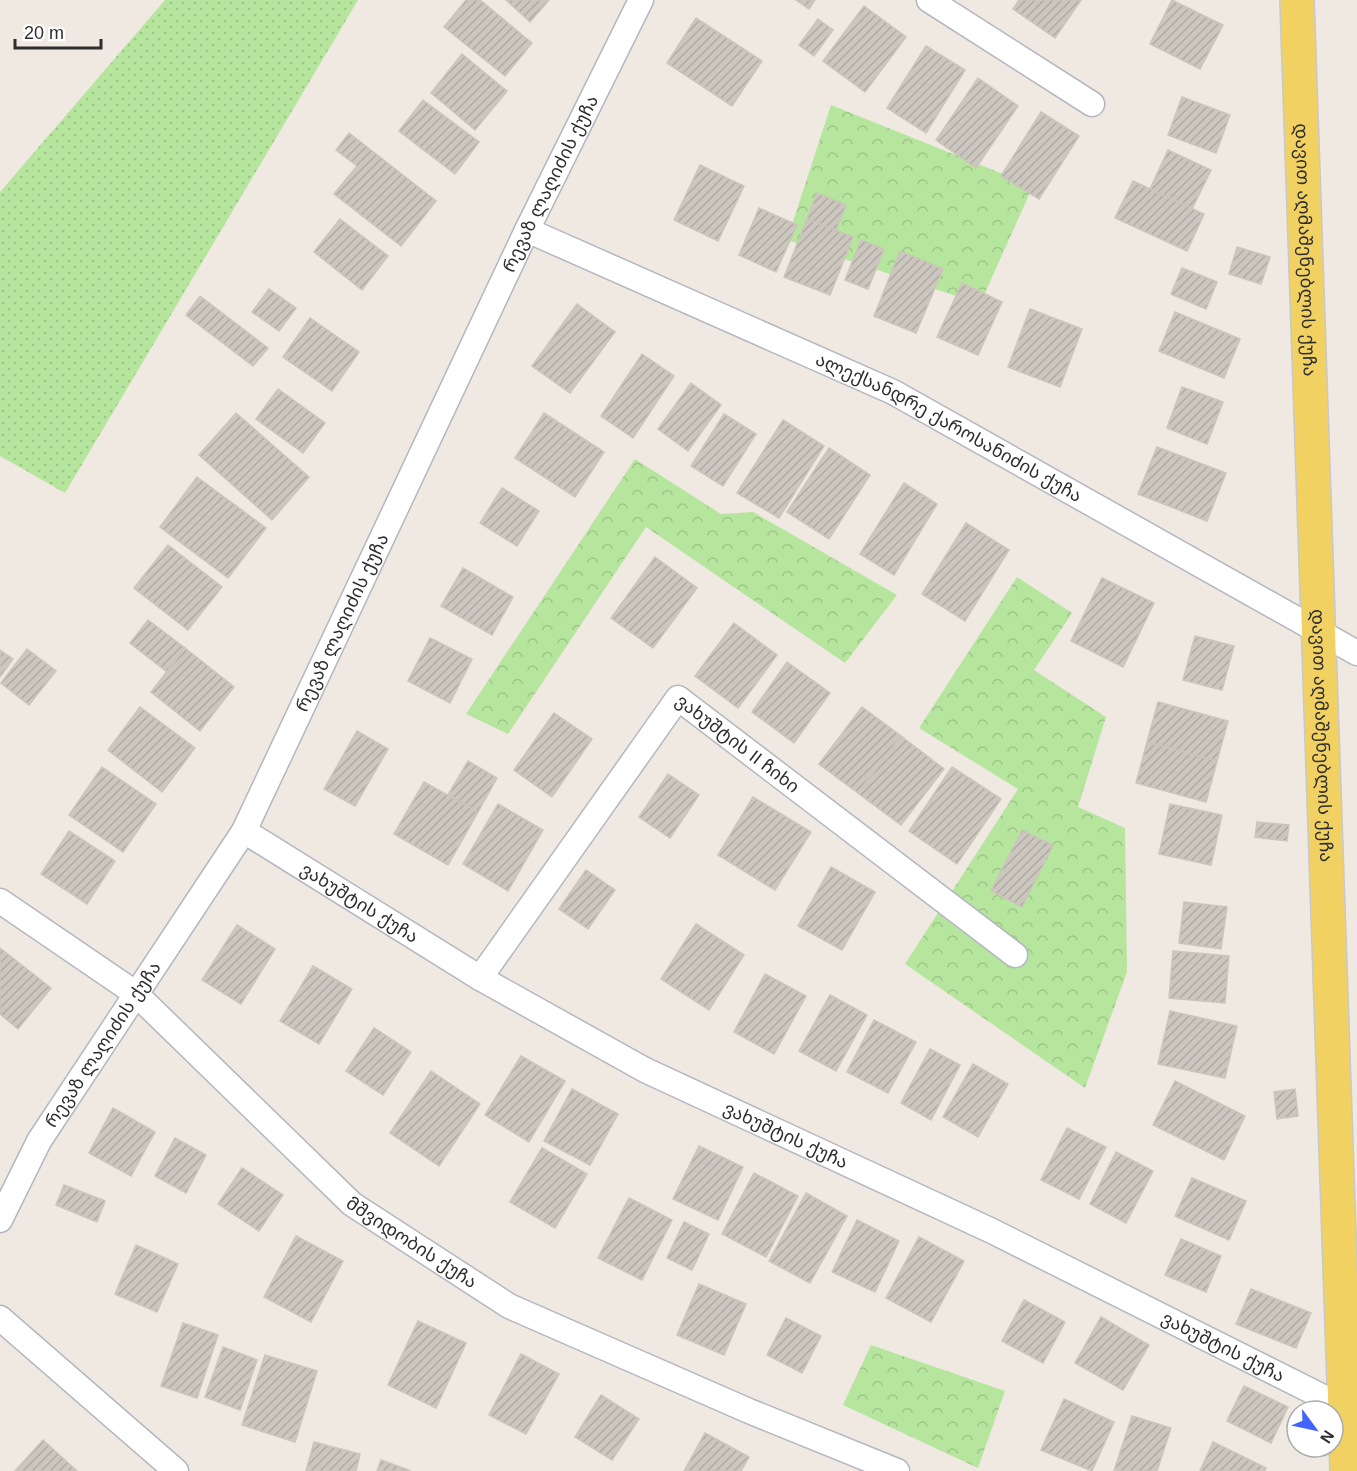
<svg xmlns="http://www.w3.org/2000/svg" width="1357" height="1471" viewBox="0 0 1357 1471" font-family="Helvetica,'Noto Sans Georgian',sans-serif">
<defs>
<pattern id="green-dots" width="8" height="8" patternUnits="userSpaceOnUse" patternTransform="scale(1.5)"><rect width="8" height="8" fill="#b6e59e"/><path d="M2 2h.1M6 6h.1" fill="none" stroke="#9dc588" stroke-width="1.8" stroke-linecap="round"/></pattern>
<pattern id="forest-crowns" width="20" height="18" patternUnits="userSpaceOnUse" patternTransform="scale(1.5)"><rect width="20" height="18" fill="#b6e59e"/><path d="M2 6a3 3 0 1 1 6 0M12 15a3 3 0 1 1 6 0" fill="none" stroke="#9dc588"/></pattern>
<pattern id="building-hatch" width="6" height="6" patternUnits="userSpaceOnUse" patternTransform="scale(1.5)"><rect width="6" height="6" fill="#cbc7bf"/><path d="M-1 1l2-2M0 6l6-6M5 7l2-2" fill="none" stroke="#afaba4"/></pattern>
</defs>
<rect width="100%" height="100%" fill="#efe9e1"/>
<path fill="url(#green-dots)" d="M165 0H358L65 493 0 456V192Z"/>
<g fill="url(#forest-crowns)">
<path d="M831 105 1033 186 980 304 787 240Z"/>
<path d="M635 459 721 514 753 512 897 595 845 663 646 527 508 734 466 714Z"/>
<path d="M1017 577 1072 613 1034 670 1106 717 1078 807 1125 828 1127 972 1085 1088 905 964 1018 789 919 728Z"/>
<path d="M871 1345 1005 1391 978 1468 843 1405Z"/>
</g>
<g fill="url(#building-hatch)" stroke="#cbc5ba" stroke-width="1.5">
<path d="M466 0H480L532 43 505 76 444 27Z"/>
<path d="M506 0H549L530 22Z"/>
<path d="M796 0H815L809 9Z"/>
<path d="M1019 0H1081L1055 38 1013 9Z"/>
<path d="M1172 0 1223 25 1200 69 1150 44Z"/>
<path d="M864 6 906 37 865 92 823 61Z"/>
<path d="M696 18 762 61 732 106 667 63Z"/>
<path d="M818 19 833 30 814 56 799 45Z"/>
<path d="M926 46 965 70 926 133 887 108Z"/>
<path d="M462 54 507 91 475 130 431 93Z"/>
<path d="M978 78 1018 106 976 168 936 140Z"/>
<path d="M1182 97 1230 115 1216 153 1168 135Z"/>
<path d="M423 100 479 142 455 174 399 131Z"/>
<path d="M1041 112 1079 136 1039 199 1001 176Z"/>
<path d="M349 133 436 201 401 246 334 194 357 166 336 150Z"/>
<path d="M1168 150 1211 170 1192 209 1150 189Z"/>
<path d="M700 165 744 186 718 241 674 220Z"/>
<path d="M1133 181 1204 214 1187 251 1115 218Z"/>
<path d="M817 193 846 205 836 230 807 219Z"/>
<path d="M759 208 797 225 776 272 739 255Z"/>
<path d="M340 219 388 256 362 290 314 252Z"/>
<path d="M807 219 853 237 830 295 784 277Z"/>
<path d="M861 240 884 249 868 289 845 280Z"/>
<path d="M1237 247 1270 257 1261 284 1229 274Z"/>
<path d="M900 251 943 269 916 333 874 316Z"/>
<path d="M1182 268 1217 282 1206 309 1171 294Z"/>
<path d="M962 283 1002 302 978 355 937 337Z"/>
<path d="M269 289 296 308 279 331 252 312Z"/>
<path d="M200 296 268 348 253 366 186 315Z"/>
<path d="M577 304 615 332 570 393 532 366Z"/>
<path d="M1030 309 1082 329 1060 387 1008 367Z"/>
<path d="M1175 312 1240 339 1224 378 1159 351Z"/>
<path d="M310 318 359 352 332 391 283 357Z"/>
<path d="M642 354 674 376 633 438 601 416Z"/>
<path d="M691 383 721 405 688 451 658 429Z"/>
<path d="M1182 387 1223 402 1207 444 1167 428Z"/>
<path d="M278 389 325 423 303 453 256 419Z"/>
<path d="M236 413 309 477 272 520 199 455Z"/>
<path d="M544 413 604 452 575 497 515 458Z"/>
<path d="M724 414 756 434 723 486 691 466Z"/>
<path d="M783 420 824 446 779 518 737 493Z"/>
<path d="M1157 447 1226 473 1207 521 1138 494Z"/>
<path d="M829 448 870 475 829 539 787 512Z"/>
<path d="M197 477 266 528 228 578 160 527Z"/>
<path d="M904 483 937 504 894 575 860 554Z"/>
<path d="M502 488 539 511 517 546 480 523Z"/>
<path d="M966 523 1009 550 965 621 922 594Z"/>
<path d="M168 545 222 587 188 630 134 588Z"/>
<path d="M655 557 697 588 653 648 611 618Z"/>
<path d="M463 568 513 597 492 635 441 606Z"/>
<path d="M1102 578 1154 603 1123 667 1071 641Z"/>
<path d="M148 620 185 648 167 672 130 643Z"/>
<path d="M734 623 777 655 738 708 695 676Z"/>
<path d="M1195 636 1234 646 1222 690 1183 680Z"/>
<path d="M430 638 472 659 450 703 408 681Z"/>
<path d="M185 648 234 687 200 731 151 692Z"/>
<path d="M27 649 56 671 29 705 1 683Z"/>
<path d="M0 650 13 659 0 677Z"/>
<path d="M787 662 830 693 794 743 752 712Z"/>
<path d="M1158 702 1228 721 1217 761 1147 742Z"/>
<path d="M140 707 195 748 162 792 108 750Z"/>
<path d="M862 707 901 736 858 793 819 764Z"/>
<path d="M554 713 592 739 552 797 514 770Z"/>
<path d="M357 731 388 749 355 806 324 789Z"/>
<path d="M901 736 944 769 901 825 858 793Z"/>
<path d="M1147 742 1217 761 1206 802 1136 783Z"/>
<path d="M468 761 497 778 478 812 448 795Z"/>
<path d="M102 767 156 804 123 852 69 815Z"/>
<path d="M952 767 1001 799 957 864 909 831Z"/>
<path d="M668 774 699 795 670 838 639 817Z"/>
<path d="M424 782 478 812 448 865 394 834Z"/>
<path d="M753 797 811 832 775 890 718 855Z"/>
<path d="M498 804 543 830 508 891 463 864Z"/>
<path d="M1170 804 1222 815 1211 865 1159 854Z"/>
<path d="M1257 822 1289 825 1287 841 1255 837Z"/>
<path d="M1022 830 1053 845 1022 907 991 891Z"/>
<path d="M69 831 115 861 87 904 41 874Z"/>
<path d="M831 867 875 892 842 950 798 926Z"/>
<path d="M586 870 615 890 588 929 559 909Z"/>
<path d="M1184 902 1227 907 1221 949 1179 943Z"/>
<path d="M696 924 744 955 709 1010 661 979Z"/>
<path d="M237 925 275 949 241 1004 202 980Z"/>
<path d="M0 948 51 988 18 1029 0 1014Z"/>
<path d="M1173 951 1229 956 1225 1003 1169 998Z"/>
<path d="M313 966 352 989 319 1044 280 1021Z"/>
<path d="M765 974 806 996 774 1054 734 1032Z"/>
<path d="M830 995 867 1015 836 1071 799 1051Z"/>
<path d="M1170 1011 1237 1026 1225 1078 1158 1064Z"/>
<path d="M874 1020 916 1042 888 1093 847 1072Z"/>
<path d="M374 1028 411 1052 383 1095 346 1071Z"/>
<path d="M930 1049 960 1065 931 1120 901 1103Z"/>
<path d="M521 1056 565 1081 529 1142 485 1115Z"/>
<path d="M973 1064 1008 1084 978 1137 943 1117Z"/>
<path d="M431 1071 480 1104 439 1166 390 1133Z"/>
<path d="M1175 1081 1245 1116 1224 1160 1153 1125Z"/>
<path d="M572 1089 618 1114 590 1165 544 1141Z"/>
<path d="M1295 1089 1298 1116 1277 1119 1274 1092Z"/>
<path d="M113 1108 155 1132 131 1176 89 1153Z"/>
<path d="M1067 1128 1106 1147 1079 1199 1041 1180Z"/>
<path d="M175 1138 206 1155 186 1193 155 1176Z"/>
<path d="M699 1146 743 1167 718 1220 673 1199Z"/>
<path d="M542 1148 587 1174 555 1228 510 1202Z"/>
<path d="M1116 1152 1153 1171 1126 1223 1090 1204Z"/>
<path d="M242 1168 283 1195 259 1231 218 1204Z"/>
<path d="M754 1173 798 1196 766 1257 722 1234Z"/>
<path d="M1192 1178 1246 1201 1229 1240 1175 1216Z"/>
<path d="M64 1185 105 1201 97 1222 56 1205Z"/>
<path d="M806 1193 847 1216 810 1283 769 1261Z"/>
<path d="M629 1198 672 1220 642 1280 598 1258Z"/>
<path d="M857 1220 899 1241 875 1292 832 1272Z"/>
<path d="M684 1222 709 1234 692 1270 667 1258Z"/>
<path d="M296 1236 343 1261 311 1322 264 1297Z"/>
<path d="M919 1237 964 1261 931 1322 886 1298Z"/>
<path d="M1181 1239 1221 1256 1206 1292 1165 1275Z"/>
<path d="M136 1245 178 1264 157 1312 115 1294Z"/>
<path d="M699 1284 746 1304 724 1355 677 1335Z"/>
<path d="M1251 1289 1311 1313 1296 1348 1236 1324Z"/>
<path d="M1024 1300 1065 1322 1043 1363 1002 1341Z"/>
<path d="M1101 1317 1149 1345 1123 1390 1075 1363Z"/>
<path d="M786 1318 821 1336 802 1373 767 1355Z"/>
<path d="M418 1321 466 1343 436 1408 388 1385Z"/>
<path d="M183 1323 218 1335 197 1398 161 1386Z"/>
<path d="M223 1347 257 1360 240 1410 205 1397Z"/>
<path d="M521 1354 559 1374 526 1434 489 1415Z"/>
<path d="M265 1355 317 1371 295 1442 242 1425Z"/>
<path d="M1244 1386 1288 1407 1271 1443 1227 1421Z"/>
<path d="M601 1395 639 1419 612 1460 575 1437Z"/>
<path d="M1064 1399 1114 1422 1092 1471 1041 1450Z"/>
<path d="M1132 1416 1171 1428 1157 1471H1114Z"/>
<path d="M705 1433 749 1457 741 1471H684Z"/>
<path d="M43 1440 77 1471H15Z"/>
<path d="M314 1442 360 1454 356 1471H306Z"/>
<path d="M1213 1442 1266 1468 1265 1471H1200Z"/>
<path d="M381 1460 411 1471H377Z"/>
</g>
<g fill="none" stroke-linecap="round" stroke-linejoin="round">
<defs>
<g id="minor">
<path d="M929 0 1092 104"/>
<path id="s1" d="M527 230 893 392 1357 653"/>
<path id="s2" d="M244 831 480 978 645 1070 992 1231 1345 1408"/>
<path id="s3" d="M0 901 135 993 352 1204 509 1306 749 1411 897 1471"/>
<path id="s4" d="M480 978 678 698 1015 955"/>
<path id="s5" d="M0 1220 39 1141 244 831 527 230 641 0"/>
<path d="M0 1318 176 1471"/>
</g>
<g id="primary">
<path id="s6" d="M1297 0 1347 1471"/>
</g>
</defs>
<use href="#minor" stroke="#b4b7c1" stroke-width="27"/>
<use href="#primary" stroke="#c9c9c9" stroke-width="36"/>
<use href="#minor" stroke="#fff" stroke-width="24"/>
<use href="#primary" stroke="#f2d163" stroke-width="33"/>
</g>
<g text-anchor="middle" stroke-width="5" stroke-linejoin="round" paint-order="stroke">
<g font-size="18" fill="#2e2e2e" stroke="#fff">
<text dy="6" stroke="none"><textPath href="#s5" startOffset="1176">რევაზ ლაღიძის ქუჩა</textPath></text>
<text dy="6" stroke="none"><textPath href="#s6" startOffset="250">დავით აღმაშენებლის ქუჩა</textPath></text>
<text dy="6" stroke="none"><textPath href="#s1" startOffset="466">ალექსანდრე ქაროსანიძის ქუჩა</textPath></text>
<text dy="6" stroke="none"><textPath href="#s5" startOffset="690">რევაზ ლაღიძის ქუჩა</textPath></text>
<text dy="6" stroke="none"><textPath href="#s6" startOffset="736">დავით აღმაშენებლის ქუჩა</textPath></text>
<text dy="6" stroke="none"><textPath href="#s4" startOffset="418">ვახუშტის II ჩიხი</textPath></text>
<text dy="6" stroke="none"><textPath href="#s2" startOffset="136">ვახუშტის ქუჩა</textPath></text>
<text dy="6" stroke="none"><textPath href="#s5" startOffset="204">რევაზ ლაღიძის ქუჩა</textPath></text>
<text dy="6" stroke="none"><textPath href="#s2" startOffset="622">ვახუშტის ქუჩა</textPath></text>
<text dy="6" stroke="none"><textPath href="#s3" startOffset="537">მშვიდობის ქუჩა</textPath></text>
<text dy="6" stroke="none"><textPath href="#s2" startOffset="1108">ვახუშტის ქუჩა</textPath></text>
</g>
</g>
<g transform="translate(1315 1429) rotate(123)"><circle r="28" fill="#ffffff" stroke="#ababab" stroke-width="1.5"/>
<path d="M0-4.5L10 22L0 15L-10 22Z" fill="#4264fb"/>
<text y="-9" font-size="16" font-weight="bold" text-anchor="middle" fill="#2e2e2e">N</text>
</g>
<path d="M15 39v9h86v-9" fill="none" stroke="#2e2e2e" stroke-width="3"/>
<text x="24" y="39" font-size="18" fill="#2e2e2e" stroke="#ffffff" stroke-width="4.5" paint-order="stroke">20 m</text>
</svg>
